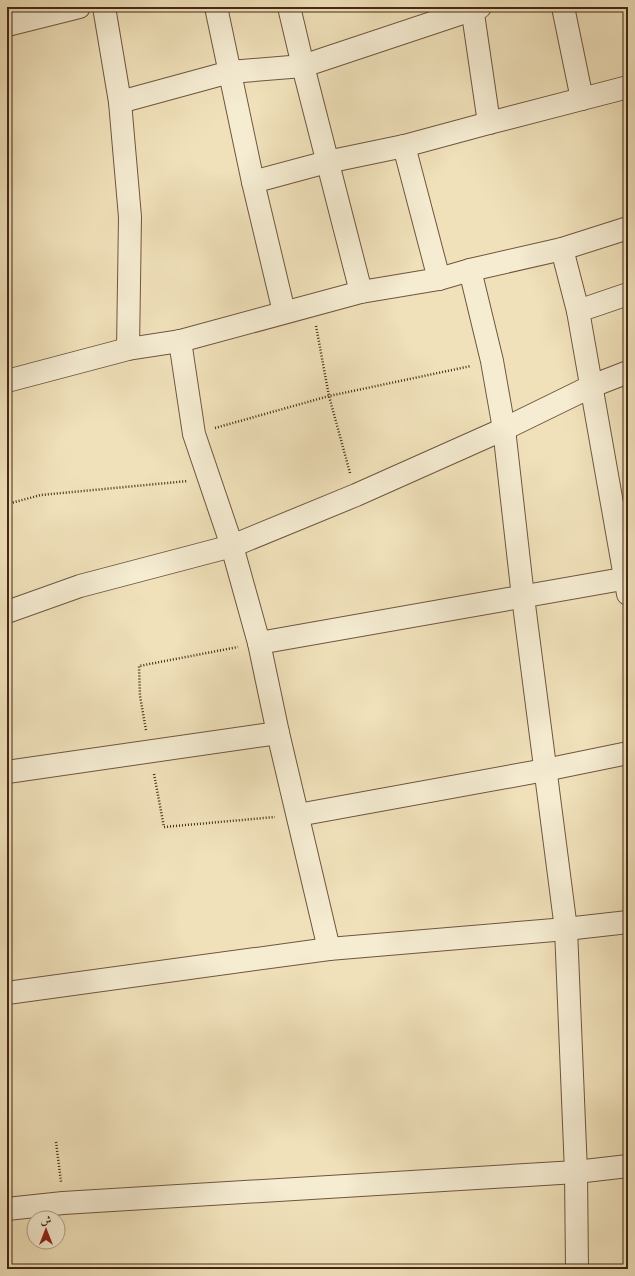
<svg xmlns="http://www.w3.org/2000/svg" width="635" height="1276" viewBox="0 0 635 1276" font-family="'IM FELL DW Pica',Amiri,serif">
<rect width="100%" height="100%" fill="#f0e1ba"/>
<filter id="stains"><feTurbulence type="fractalNoise" baseFrequency=".005" numOctaves="4"/><feColorMatrix values="0 0 0 0 .2 0 0 0 0 .09 0 0 0 0 .02 0 0 0 .5 -.17"/></filter>
<radialGradient id="worn" r=".72"><stop offset=".6" stop-color="#630" stop-opacity="0"/><stop offset="1" stop-color="#630" stop-opacity=".3"/></radialGradient>
<g fill="none" stroke-linecap="round" stroke-linejoin="round">
<defs>
<g id="minor">
<path d="M104 7 120 102 130 217 128 349"/>
<path d="M216 7 253 182 284 312"/>
<path d="M289 7 303 66 361 292"/>
<path d="M472 7 489 123"/>
<path d="M563 7 582 99"/>
<path d="M7 25 79 7"/>
<path d="M120 102 230 72 303 66 480 7"/>
<path d="M404 146 439 279"/>
<path d="M253 182 327 162 404 146 489 123 628 87"/>
<path d="M562 249 578 311 628 594"/>
<path d="M470 270 492 361 504 429 523 597 566 929 576 1172 577 1269"/>
<path d="M578 311 628 294"/>
<path d="M180 341 194 434 232 546 259 643 278 733 329 949"/>
<path d="M7 381 128 349 180 341 361 292 439 279 470 270 562 249 628 228"/>
<path d="M7 612 80 586 232 546 356 495 504 429 592 386 628 372"/>
<path d="M259 643 628 578"/>
<path d="M7 772 278 733"/>
<path d="M298 815 545 770 628 753"/>
<path d="M7 993 329 949 566 929 628 922"/>
<path d="M7 1209 63 1203 576 1172 628 1166"/>
</g>
</defs>
<use href="#minor" stroke="#6f563e" stroke-width="24"/>
<g stroke="#442814" stroke-width="2.5" stroke-dasharray="1 2" stroke-linecap="butt">
<path d="M316 326 329 396 350 473"/>
<path d="M215 428 329 396 471 366"/>
<path d="M7 504 41 495 188 481"/>
<path d="M146 730 140 696 139 666 238 647"/>
<path d="M154 774 164 827 275 817"/>
<path d="M56 1142 61 1182"/>
</g>
<use href="#minor" stroke="#f5ecd2" stroke-width="22"/>
</g>
<rect width="635" height="1276" fill="none" stroke="#f0e1ba" stroke-width="24"/>
<rect x="8" y="8" width="619" height="1260" fill="none" stroke="#442814" stroke-width="2"/>
<rect x="12" y="12" width="611" height="1252" fill="none" stroke="#442814"/>
<g transform="translate(46 1230)"><circle r="19" fill="#f5ecd2" stroke="#ae9e86"/>
<path d="M0-3L7 15L0 10L-7 15Z" fill="#8f2418"/>
<text y="-6" font-size="11" font-weight="bold" text-anchor="middle" fill="#442814">ش</text>
</g>
<rect width="100%" height="100%" filter="url(#stains)"/>
<rect width="100%" height="100%" fill="url(#worn)"/>
</svg>
